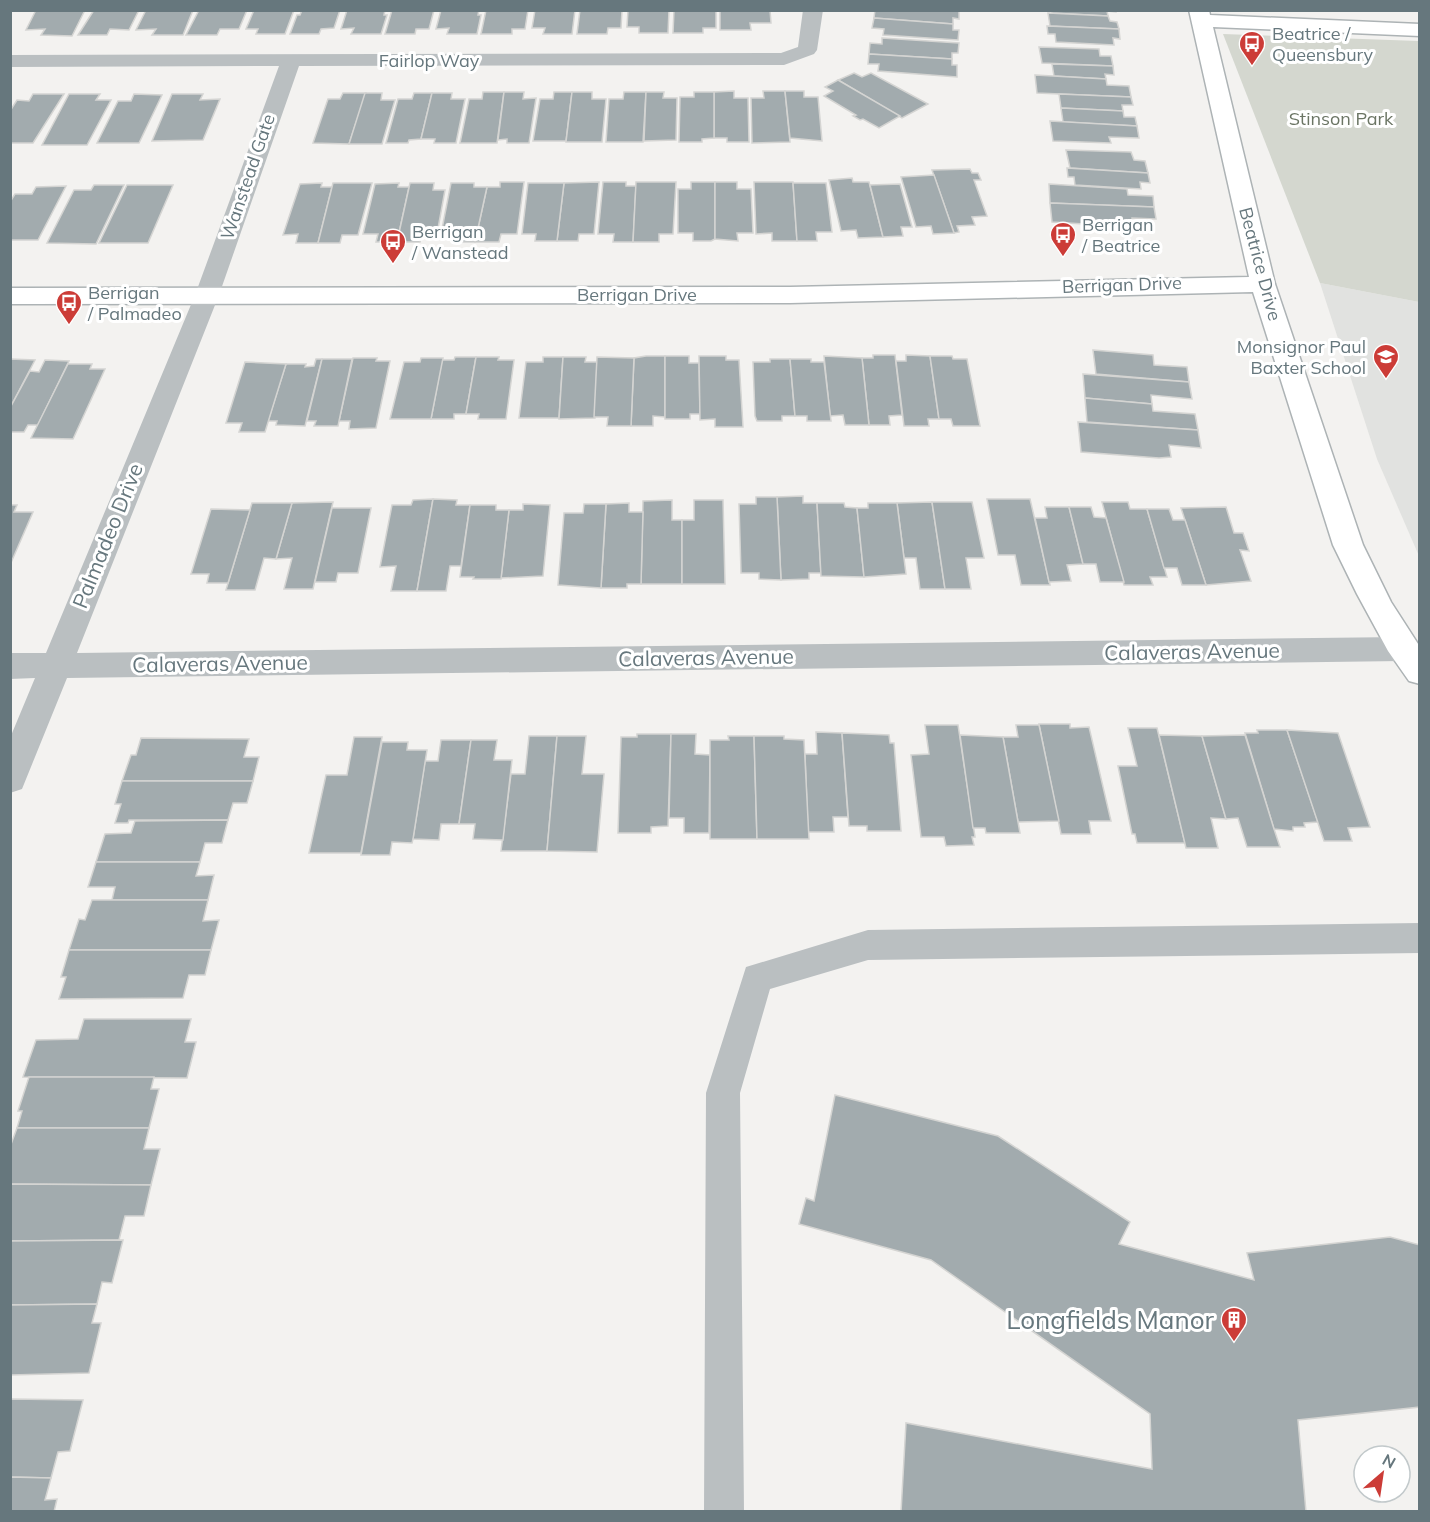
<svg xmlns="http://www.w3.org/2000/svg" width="1430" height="1522" viewBox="0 0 1430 1522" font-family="Mulish,sans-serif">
<rect width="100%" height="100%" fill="#f3f2f0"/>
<path fill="#e1e2e0" d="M1320 283 1419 302V556L1377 459Z"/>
<path fill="#d4d7cf" d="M1223 34 1419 41V302L1320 283Z"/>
<g fill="#a2abae" stroke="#d4d4d2" stroke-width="1.5">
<path d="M36 10H85L72 36 41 35 45 29 26 30Z"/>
<path d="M94 10H139L129 30 110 29 107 35H78Z"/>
<path d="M146 10H193L183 35H152L156 29 136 30Z"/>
<path d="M199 10H247L239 29H220L217 35H186Z"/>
<path d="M254 10H294L285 34H256L258 29H246Z"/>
<path d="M302 10H340L334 28 321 29 319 34H290L297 15H300Z"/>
<path d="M347 10H385L384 15H387L381 34H351L354 28 341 29Z"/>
<path d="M392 10 394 11 434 10 429 29H416L415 34H385Z"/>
<path d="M441 10H479L478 15H481L477 34H447L449 28 436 29Z"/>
<path d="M486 10H528L525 29H512V34H481Z"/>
<path d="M535 10H575L572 34H543L545 28H532Z"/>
<path d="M580 10H622L621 28H608L607 34H577Z"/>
<path d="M628 10H669L668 33H639V27H627Z"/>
<path d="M674 10H716V28H703V33H673Z"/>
<path d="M720 10H770L771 23H750L751 30H720Z"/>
<path d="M875 10H959V19L953 18V24L874 18Z"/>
<path d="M1051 10H1116V12L1107 11 1108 16 1052 13Z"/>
<path d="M1048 13 1108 16 1110 21 1117 22 1119 29 1050 26Z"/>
<path d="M874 18 953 24V30H959L958 40 883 35 884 29 872 28Z"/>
<path d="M1047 26 1119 29 1120 39 1113 38 1114 45 1056 42 1055 34H1048Z"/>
<path d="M882 38 959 43 958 53H952V59L869 54 870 43 882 44Z"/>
<path d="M1039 47 1099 49 1100 56H1111L1113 66 1042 63Z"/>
<path d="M869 54 952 59V65H957V77L878 71 879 64H868Z"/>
<path d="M1052 64 1113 66 1114 75 1105 74 1106 79 1054 76Z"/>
<path d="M854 73 862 77 871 73 928 104 902 118 838 80Z"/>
<path d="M1035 75 1106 79 1107 85 1129 86 1131 97 1037 93Z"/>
<path d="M838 80 900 116 879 128 863 119 860 120 853 116 856 115 824 96 833 91 825 87Z"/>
<path d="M734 91V98H748L749 142H727V138H714V92Z"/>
<path d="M763 91H785L790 142 752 143 751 98H764Z"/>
<path d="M785 91H804V97H818L822 141 790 138Z"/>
<path d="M483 92H504L497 143H460L469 99H482Z"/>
<path d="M504 92H524L523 99 536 98 529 143H507V139L498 140Z"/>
<path d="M554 92H572L566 141H533L540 99H553Z"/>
<path d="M572 92H592V99H606L602 142H566Z"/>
<path d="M624 92H646L643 142H606L609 99H623Z"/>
<path d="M646 92H664L663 98H677L676 140 644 141Z"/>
<path d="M694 92H714V138L702 139V142H679L680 97H694Z"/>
<path d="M343 93H366L349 144 313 143 328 99H340Z"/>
<path d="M365 93H382L381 100H395L382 144H349Z"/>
<path d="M414 93H432L421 139 409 140 408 143H386L398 99H412Z"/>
<path d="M432 93H452L451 99H465L456 143H434L435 139H421Z"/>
<path d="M33 94H64L33 143H10V111L17 100 29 101Z"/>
<path d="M69 94H100L96 100H111L87 145H42Z"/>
<path d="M134 94 162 95 139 143H97L118 101H131Z"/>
<path d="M172 94H203L200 100 220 99 203 140 152 141Z"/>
<path d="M1059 94 1131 97 1133 105H1122L1123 111 1061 108Z"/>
<path d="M1061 108 1123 111 1124 117H1135L1137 126 1063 122Z"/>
<path d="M1050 121 1137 126 1139 138 1109 137 1111 143 1053 141Z"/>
<path d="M1066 150 1131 152 1134 160 1145 161 1148 173 1070 168Z"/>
<path d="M1067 168 1148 173 1150 183 1140 182 1141 189 1075 185 1074 177H1068Z"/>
<path d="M970 169 972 173H978L981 180H974L987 216 972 217 975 225 957 226 959 232 954 233 932 170Z"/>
<path d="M934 175 954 233 933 234 931 226 916 227 901 177Z"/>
<path d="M852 178 853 182H869L883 237 858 238 856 230 841 231 829 180Z"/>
<path d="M500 182H524L517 234H501L499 242H475L487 187H500Z"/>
<path d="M599 182 594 234H579L578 241H557L564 183Z"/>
<path d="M603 182H626V186H636L633 242H613L614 234H598Z"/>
<path d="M636 182H676L673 234H659V242H633Z"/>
<path d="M691 182H715V239L711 241H693V233H678V189H691Z"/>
<path d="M715 182H737V189H751L753 233H737L738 241 715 239Z"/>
<path d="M754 182H793L797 241H772V233L756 234Z"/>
<path d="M322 183 321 187H332L318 243H296L298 234 283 235 300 184Z"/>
<path d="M333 183H372L358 235H342L340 243H318Z"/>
<path d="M399 183 398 187H409L397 242H376L378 234H363L375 184Z"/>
<path d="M410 183H434L433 190H445L437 234H422L420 242H397Z"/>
<path d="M451 183H474V187H487L475 242H455L457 234H441Z"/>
<path d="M528 183H564L557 241H535L536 234H522Z"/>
<path d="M793 183H826L832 232H816L817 241H797Z"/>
<path d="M900 184 912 227H901L903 236 883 237 870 185Z"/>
<path d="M1049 184 1127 189 1128 195 1153 196 1154 207 1050 203Z"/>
<path d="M94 185H124L96 244 47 243 74 190H91Z"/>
<path d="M127 185H173L148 243H99Z"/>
<path d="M66 186 38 240H10V202L15 194H32L36 187Z"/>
<path d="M1050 203 1154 207 1156 219 1132 218 1133 227 1052 222Z"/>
<path d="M1093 350 1153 355 1154 365 1187 367 1189 382 1096 374Z"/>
<path d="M873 355H895L902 415 889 416 890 425H869L862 358H873Z"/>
<path d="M906 355 930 356 939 419H928L929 426H904L896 361H906Z"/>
<path d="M646 356H665V417L653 416V426H631L634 358Z"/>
<path d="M665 356H689V363H699L700 414H690V419H665Z"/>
<path d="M699 356H726V360H739L743 427H715V419L700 420Z"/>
<path d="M824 356 862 358 869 425H845L843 415 830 416Z"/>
<path d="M930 356H952L953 359H967L980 426H953L951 419H939Z"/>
<path d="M455 357H476L466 414H454V419H431L442 360H454Z"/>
<path d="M476 357H499L498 360H514L506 419H478L479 414H466Z"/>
<path d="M543 357H563L559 418H519L526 362H543Z"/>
<path d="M563 357H586L585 362H597L595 418 559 419Z"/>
<path d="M597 357 634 358 631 426H607L608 417H594Z"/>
<path d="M353 358H377L376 361H390L376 428 349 429 350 421H339Z"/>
<path d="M421 358H443L431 419H390L404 362H420Z"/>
<path d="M10 359 35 360 10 408Z"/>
<path d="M316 359H322L305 426 276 425 277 421H268L286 364H306L305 367 314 366Z"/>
<path d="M322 359H352L338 426H314L316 421H307Z"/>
<path d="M770 359H790L795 416H782V421H757L755 416 753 362H770Z"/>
<path d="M790 359H811V362H824L831 421H807V416H795Z"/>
<path d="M45 360 69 361 38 425H28L24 432H10V408L30 371 39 372Z"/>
<path d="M245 362 286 364 265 432H239L242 423H226Z"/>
<path d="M68 364H92L90 369H105L73 439 31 438Z"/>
<path d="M1083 374 1189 382 1192 399 1151 395 1152 404 1085 398Z"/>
<path d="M1085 398 1152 404 1153 411 1195 414 1198 430 1087 422Z"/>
<path d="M1078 422 1198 430 1201 448 1169 445 1171 457 1159 458 1081 452Z"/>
<path d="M803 496V503H817L821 573H809V579L781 580 777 497Z"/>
<path d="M756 497H777L781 580 759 579V573H741L739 504H756Z"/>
<path d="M433 499 417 591H391L396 566 380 567 392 505H411L413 500Z"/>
<path d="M433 499 457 500 456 505H470L461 566H450L446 591H417Z"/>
<path d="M987 499H1030L1050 585H1021L1015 555H998Z"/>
<path d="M672 500V520H682V584H641L643 501Z"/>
<path d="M694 500H723L725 584H682V520H694Z"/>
<path d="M333 502 313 589H284L292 558 276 559 292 503Z"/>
<path d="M932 502 945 589H920L916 558H904L897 503Z"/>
<path d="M932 502H972L984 558H966L971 589H945Z"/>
<path d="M1102 502H1128L1130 509H1147L1167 577H1150L1153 585H1124Z"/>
<path d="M252 503H292L276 559 264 558 255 590H226Z"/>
<path d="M629 503V512H643L641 584H627V588H601L606 504Z"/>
<path d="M817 503H844L845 507 857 508 864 577 821 576Z"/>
<path d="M868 503H897L906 574 864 577 857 508H868Z"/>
<path d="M523 504 550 505 543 576 501 578 509 510H523Z"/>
<path d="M584 504H606L601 588 558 585 564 513H583Z"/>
<path d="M10 505H17L14 512H33L10 565Z"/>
<path d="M470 505H496V510H509L501 579H473L474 577H460Z"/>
<path d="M1045 507H1069L1083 564 1067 565 1071 581 1049 582 1035 518H1047Z"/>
<path d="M1069 507H1091L1094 517 1106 518 1124 582H1100L1096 564H1083Z"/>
<path d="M1226 507 1234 533H1243L1249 551 1240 550 1251 581 1206 585 1181 508Z"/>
<path d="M332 508H371L358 573H338L336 582H315Z"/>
<path d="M211 509 250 510 228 583H207L209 574H191Z"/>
<path d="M1147 509H1169L1173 520H1185L1206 585H1182L1177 568H1164Z"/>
<path d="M1039 724H1070V728L1089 727 1111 821H1089L1091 834H1061Z"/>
<path d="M925 725H958L975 837H972L974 845 946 846 944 837H921L911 755 929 754Z"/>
<path d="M1016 725H1039L1059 821 1018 822 1003 737H1018Z"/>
<path d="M1128 728H1157L1185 843H1137L1135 834H1132L1118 766H1137Z"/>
<path d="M1257 730H1287L1318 822 1304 823 1305 827H1293V831L1274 829 1245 733H1258Z"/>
<path d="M1287 730 1338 733 1370 827 1348 828 1352 841H1324Z"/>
<path d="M816 732 842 733 848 817H833L834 832H808L805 754H817Z"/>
<path d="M842 733 889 735 890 743H894L901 831H867V826H849Z"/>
<path d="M637 734H671L668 826 651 827V833H618L621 737H637Z"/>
<path d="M671 734H696L695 754 710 755 709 833H684V818H669Z"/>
<path d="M960 735 1003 737 1020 833H986L985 828H973Z"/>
<path d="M1159 735 1202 736 1226 819 1211 818 1218 848H1186Z"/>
<path d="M1245 735 1274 829 1280 847H1247L1238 818 1226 819 1202 736Z"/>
<path d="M529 736H557L547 851H501L511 774H525Z"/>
<path d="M557 736H586L582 774H604L597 852 547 851Z"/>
<path d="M728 736H754L757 839H710V740H729Z"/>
<path d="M754 736H784V739L804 740 809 839H757Z"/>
<path d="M354 737H382L361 853H309L326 775H347Z"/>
<path d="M141 738 249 739 244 757H259L253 781H122L131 755H136Z"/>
<path d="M441 740H471L459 824H441L439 840 413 839 425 761H438Z"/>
<path d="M471 740H497L494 760H512L503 840 473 839 475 824H459Z"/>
<path d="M382 742H408L407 750H427L413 839 412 843 392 842 390 855H361Z"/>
<path d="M122 781H253L247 803H233L228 820H129L128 823H115L121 804H115Z"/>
<path d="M228 820 222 843H205L200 862H96L105 834 131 833 135 821Z"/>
<path d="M96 862H200L196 876 214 875 208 900H112L115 887H88Z"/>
<path d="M92 900H208L203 921 219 920 211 950H69L79 919 85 920Z"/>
<path d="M69 950H211L205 975H189L183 998 59 999 66 977H61Z"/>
<path d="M84 1019H191L185 1042H196L187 1078 23 1077 36 1040 78 1039Z"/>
<path d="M29 1077H154L151 1089H159L149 1128H17L22 1111H18Z"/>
<path d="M835 1095 998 1136 1130 1222 1119 1244 1254 1280 1247 1253 1390 1237 1420 1245V1407L1298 1420 1306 1512H901L906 1423 1152 1469 1150 1414 931 1260 799 1224 806 1198 814 1201Z"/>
<path d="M17 1128H149L144 1149H160L151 1185 10 1184V1147Z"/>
<path d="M10 1184 151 1185 144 1216H125L119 1240 10 1241Z"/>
<path d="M123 1240 112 1283 102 1282 97 1304 10 1305V1241Z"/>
<path d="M97 1304 92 1323H101L89 1373 10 1375V1305Z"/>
<path d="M10 1399 83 1400 70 1451 58 1452 51 1478 10 1477Z"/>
<path d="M10 1477 51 1478 45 1500 57 1499 54 1512H10Z"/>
</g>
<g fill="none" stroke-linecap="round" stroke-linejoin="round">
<defs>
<path id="secondary" d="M1189 10H1209L1210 15 1420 24V36L1213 27 1275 284 1363 545 1391 602 1420 647V684L1409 681 1388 651 1357 594 1333 545 1253 292 790 303 10 304V288L790 287 1249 277Z"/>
</defs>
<use href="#secondary" stroke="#adb3b5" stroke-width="3"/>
<path fill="#babfc1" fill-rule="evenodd" d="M1420 923V953L868 960 770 989 740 1093 744 1512H704L706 1093 746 967 868 930Z"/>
<path fill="#babfc1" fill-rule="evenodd" d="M803 10H823L817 50 814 54 784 65 299 66 219 295 77 653 1402 637 1413 640 1417 649 1413 658 1402 661 67 678 22 789 10 793V738L35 678 10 679V653H46L195 295 279 66 10 67V55L781 53 798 47Z"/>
<use href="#secondary" fill="#fff" fill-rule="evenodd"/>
</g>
<defs>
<symbol id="bus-pin" viewBox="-11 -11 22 30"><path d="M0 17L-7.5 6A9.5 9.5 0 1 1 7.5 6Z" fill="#cc3c37" stroke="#fff"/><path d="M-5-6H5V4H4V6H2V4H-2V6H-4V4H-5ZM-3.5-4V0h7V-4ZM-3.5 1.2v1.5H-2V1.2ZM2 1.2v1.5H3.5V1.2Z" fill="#fff"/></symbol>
<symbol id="school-pin" viewBox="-11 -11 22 30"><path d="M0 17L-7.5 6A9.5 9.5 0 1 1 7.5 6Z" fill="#cc3c37" stroke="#fff"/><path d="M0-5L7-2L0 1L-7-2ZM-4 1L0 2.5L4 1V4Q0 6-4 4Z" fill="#fff"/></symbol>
<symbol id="building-pin" viewBox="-11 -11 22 30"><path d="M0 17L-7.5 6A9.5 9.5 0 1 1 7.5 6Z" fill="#cc3c37" stroke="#fff"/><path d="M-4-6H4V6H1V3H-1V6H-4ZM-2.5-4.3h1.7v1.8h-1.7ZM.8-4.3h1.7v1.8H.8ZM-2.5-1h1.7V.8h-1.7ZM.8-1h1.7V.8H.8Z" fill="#fff"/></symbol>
</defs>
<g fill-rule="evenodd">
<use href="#bus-pin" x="1237" y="29" width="30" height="40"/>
<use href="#bus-pin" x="1048" y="220" width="30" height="40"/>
<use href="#bus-pin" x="378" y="227" width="30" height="40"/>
<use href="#bus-pin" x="54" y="288" width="30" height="40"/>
<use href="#school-pin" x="1371" y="342" width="30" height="40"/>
<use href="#building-pin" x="1219" y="1305" width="30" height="40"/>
</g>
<g text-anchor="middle" stroke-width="6" stroke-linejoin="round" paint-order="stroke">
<g font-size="18" fill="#66777d" stroke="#fff" text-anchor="start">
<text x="1272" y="40">Beatrice /<tspan x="1272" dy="21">Queensbury</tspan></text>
<text x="1082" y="231">Berrigan<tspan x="1082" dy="21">/ Beatrice</tspan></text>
<text x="412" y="238">Berrigan<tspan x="412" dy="21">/ Wanstead</tspan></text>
<text x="88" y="299">Berrigan<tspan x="88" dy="21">/ Palmadeo</tspan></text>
<text x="1366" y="353" text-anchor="end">Monsignor Paul<tspan x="1366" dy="21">Baxter School</tspan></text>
</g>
<g font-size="18" fill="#66777d" stroke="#fff">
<text x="429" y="67">Fairlop Way</text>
<text transform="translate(248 177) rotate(-71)" y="6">Wanstead Gate</text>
<text transform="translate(1260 264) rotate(75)" y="6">Beatrice Drive</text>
<text transform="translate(1122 285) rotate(-2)" y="6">Berrigan Drive</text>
<text x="637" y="301">Berrigan Drive</text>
</g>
<g font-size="18" fill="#6b7564" stroke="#fff">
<text x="1341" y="125">Stinson Park</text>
</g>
<g font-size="21" fill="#66777d" stroke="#fff">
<text transform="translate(108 536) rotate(-68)" y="7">Palmadeo Drive</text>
<text transform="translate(1192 652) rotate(-1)" y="7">Calaveras Avenue</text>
<text transform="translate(706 658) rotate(-1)" y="7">Calaveras Avenue</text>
<text transform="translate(220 664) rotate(-1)" y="7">Calaveras Avenue</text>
</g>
<g font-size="26" fill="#66777d" stroke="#fff" text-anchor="end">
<text x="1214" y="1329">Longfields Manor</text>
</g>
</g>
<rect width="1430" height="1522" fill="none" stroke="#66777d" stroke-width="24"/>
<g transform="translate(1382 1474) rotate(29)"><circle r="28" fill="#ffffff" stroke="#c2c9cb" stroke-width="1.5"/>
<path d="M0-4.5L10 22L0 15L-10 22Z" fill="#cc3c37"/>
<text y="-9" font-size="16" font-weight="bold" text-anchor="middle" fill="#66777d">N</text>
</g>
</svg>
